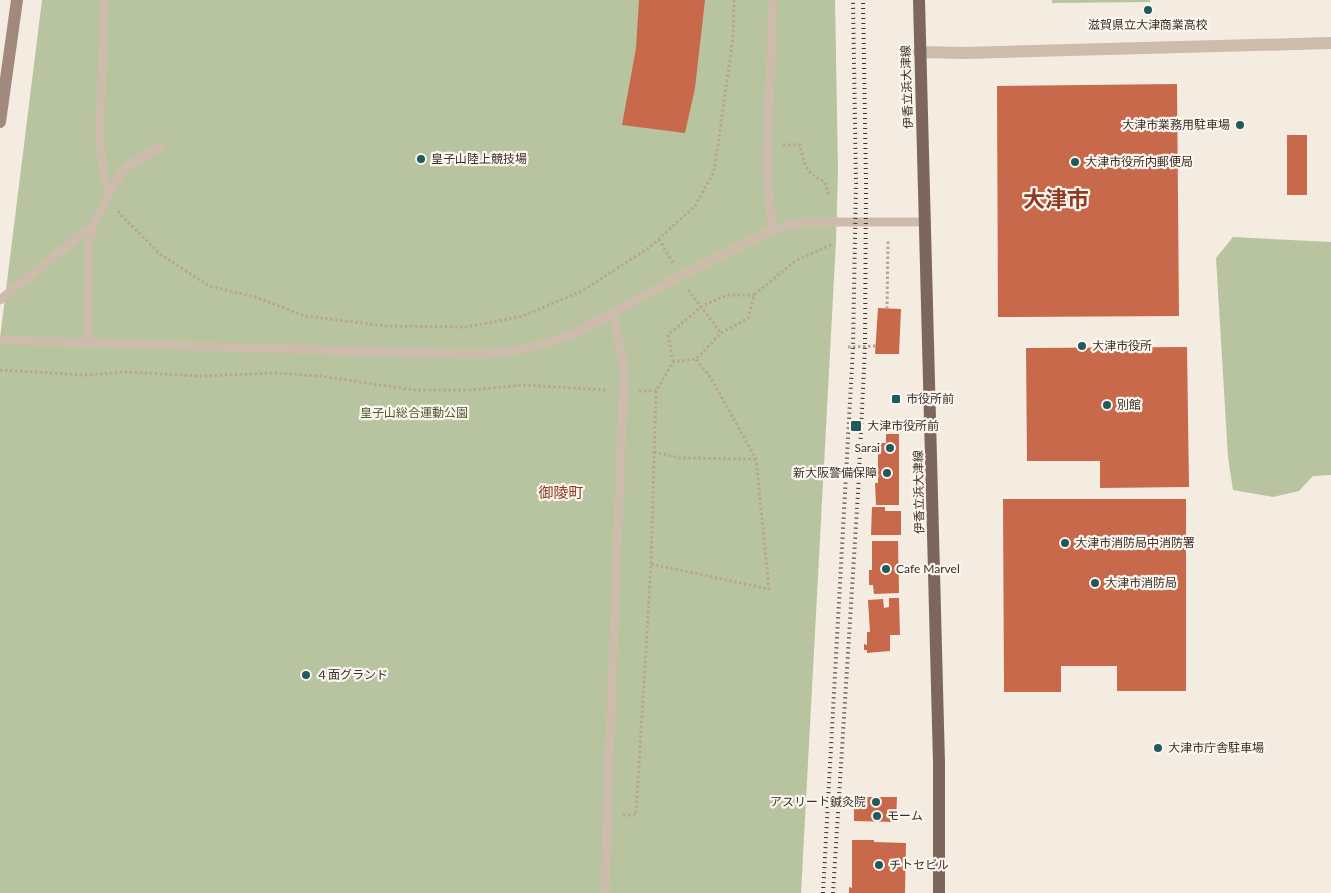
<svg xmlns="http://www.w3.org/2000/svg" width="1331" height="893" viewBox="0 0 1331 893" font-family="Lato,'Noto Sans JP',sans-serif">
<rect width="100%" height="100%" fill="#f4ebe1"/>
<g fill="#b8c4a0">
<path d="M42 0H835L838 169 836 241 801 893H0V338Z"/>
<path d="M1052 0H1150V2L1052 3Z"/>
<path d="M1233 237 1331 242V475L1313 476 1299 491 1273 497 1233 490 1228 457 1216 258Z"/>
</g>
<g fill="#c8694b">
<path d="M639 0H705L695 88 685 133 622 125 636 48Z"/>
<path d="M1177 84 1179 316 998 317 997 86Z"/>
<rect x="1287" y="135" width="20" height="60"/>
<path d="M878 308 901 309 899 354H875Z"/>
<path d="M1187 347 1189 487 1100 488V461H1027L1026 348Z"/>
<path d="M886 434H899V505H876L875 483H878V443H886Z"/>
<path d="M1003 499H1186V691H1117V666H1061V692H1004Z"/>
<path d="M872 507H885V511H901V535H871Z"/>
<path d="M872 541H898L899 593 874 594 873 585H869V570H872Z"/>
<path d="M889 598H899L900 635H890V651L867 653V650H864V644L867 645V632H870L868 600 883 599 884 608 889 607Z"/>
<path d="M854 797H897L896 822 854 821Z"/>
<path d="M852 840H874V842L906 843 905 893H849V887L852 888Z"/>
</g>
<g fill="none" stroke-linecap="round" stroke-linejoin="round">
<g stroke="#b9a596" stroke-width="3" stroke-dasharray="2.5 2.5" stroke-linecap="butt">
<path d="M783 145H800C805 166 804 172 825 182L829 195"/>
<path d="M118 211 120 214 160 254 209 286 255 297 305 316 386 326 466 327 523 316 582 291 650 247 695 206 714 172 733 38 734 0"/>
<path d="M659 239 673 263"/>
<path d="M688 290 721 333"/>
<path d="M887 309 888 241"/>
<path d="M848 347 876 346"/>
<path d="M673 362 668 335 702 306 727 295H754"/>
<path d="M0 370 86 375 126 372 201 376 275 373 320 376 414 390H471L523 385 607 390"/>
<path d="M639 391H656L673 362 696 359 721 333 748 318 754 295 795 261 831 245"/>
<path d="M654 452 680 458 755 459"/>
<path d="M651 564 769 589 756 459 711 378 696 359"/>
<path d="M623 815H636L651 564 656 391"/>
</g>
<g stroke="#cdbbac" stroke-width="9">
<path d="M104 0 100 141 103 171 109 192"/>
<path d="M772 230 767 166 773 0"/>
<path d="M0 300 93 225"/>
<path d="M0 340 453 354H491L518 350 548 343 576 333 680 276 772 230 802 222H926"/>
<path d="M88 343 89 246 93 225 121 172 139 158 161 147"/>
<path d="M605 893 607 816 624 369 613 314"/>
</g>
<path stroke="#cdbbac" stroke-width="12" d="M919 52 964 53 1331 43"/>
<path stroke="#a18a7d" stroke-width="12" d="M0 122 17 0"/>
<path stroke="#7d675c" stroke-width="12" d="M919 0 939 763V893"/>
<g stroke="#3b302b" stroke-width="4" stroke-dasharray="1 4" stroke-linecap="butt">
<path d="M823 893 853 347 856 183 853 0"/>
<path d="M833 893 858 493 865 347 866 184 863 0"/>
</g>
</g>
<g fill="#1f5a5e" stroke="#fbf5ee" stroke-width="2">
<circle cx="1148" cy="10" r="5"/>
<circle cx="1240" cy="125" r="5"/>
<circle cx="421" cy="159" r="5"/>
<circle cx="1075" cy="162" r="5"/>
<circle cx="1082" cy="346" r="5"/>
<rect x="891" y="394" width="10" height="10" rx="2.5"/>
<circle cx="1107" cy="405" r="5"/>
<rect x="850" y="420" width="12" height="12" rx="2.5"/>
<circle cx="890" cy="448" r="5"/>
<circle cx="887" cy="473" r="5"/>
<circle cx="1065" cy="543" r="5"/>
<circle cx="886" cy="569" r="5"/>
<circle cx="1095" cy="583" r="5"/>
<circle cx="306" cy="675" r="5"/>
<circle cx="1158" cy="748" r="5"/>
<circle cx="876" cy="802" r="5"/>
<circle cx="877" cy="816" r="5"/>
<circle cx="879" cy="865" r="5"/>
</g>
<g text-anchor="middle" stroke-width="4.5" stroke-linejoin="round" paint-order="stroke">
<g font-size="12" fill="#3b302b" stroke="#fbf5ee" text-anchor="start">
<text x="1148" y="29" text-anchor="middle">滋賀県立大津商業高校</text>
<text x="1230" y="129" text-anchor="end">大津市業務用駐車場</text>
<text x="431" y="163">皇子山陸上競技場</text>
<text x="1085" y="166">大津市役所内郵便局</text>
<text x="1092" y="350">大津市役所</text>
<text x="906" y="403">市役所前</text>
<text x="1117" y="409">別館</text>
<text x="867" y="430">大津市役所前</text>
<text x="880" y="452" text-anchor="end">Sarai</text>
<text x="877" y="477" text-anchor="end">新大阪警備保障</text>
<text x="1075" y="547">大津市消防局中消防署</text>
<text x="896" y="573">Cafe Marvel</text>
<text x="1105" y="587">大津市消防局</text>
<text x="316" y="679">４面グランド</text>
<text x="1168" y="752">大津市庁舎駐車場</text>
<text x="866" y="806" text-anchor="end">アスリート鍼灸院</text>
<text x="887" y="820">モーム</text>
<text x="889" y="869">チトセビル</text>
</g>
<g font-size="12" fill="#3b302b" stroke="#fbf5ee">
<text transform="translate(907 87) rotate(-92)" y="4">伊香立浜大津線</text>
<text transform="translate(919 492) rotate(-91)" y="4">伊香立浜大津線</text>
</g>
<g font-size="12" fill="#4a5a2e" stroke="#fbf5ee">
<text x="414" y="417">皇子山総合運動公園</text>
</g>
<g font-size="15" fill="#8c3b22" stroke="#fbf5ee">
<text x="561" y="498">御陵町</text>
</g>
<g font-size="22" font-weight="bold" fill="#8c3b22" stroke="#fbf5ee">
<text x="1056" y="207">大津市</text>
</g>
</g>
</svg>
